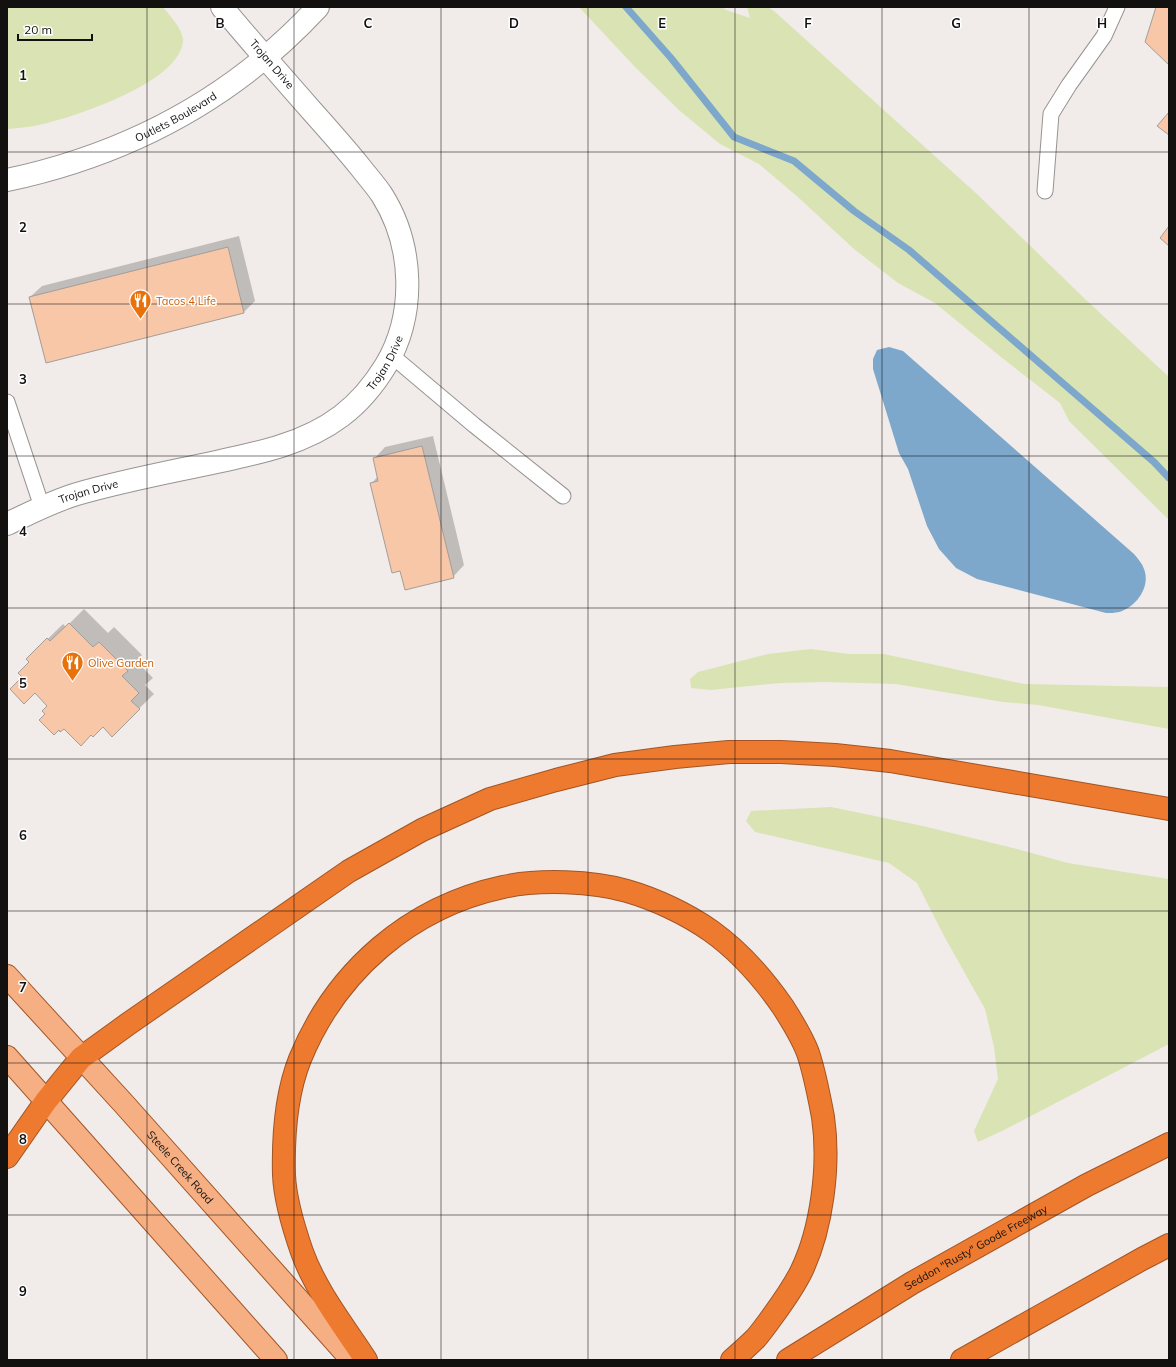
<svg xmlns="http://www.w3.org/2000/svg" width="1176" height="1367" viewBox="0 0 1176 1367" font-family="Mulish,sans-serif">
<rect width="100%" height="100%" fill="#f1ece9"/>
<g fill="#dae3b4">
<path d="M7 7H163C170 16 183 29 183 41 180 82 77 116 43 124 32 127 19 128 7 129Z"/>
<path d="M579 7H722L726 10 750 18 747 7H768L774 11 978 195 1085 299 1169 377V520L1069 421 1060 403 1001 357 935 303 898 283 854 249 799 198 759 164 720 144 680 111 636 68Z"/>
<path d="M811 649 849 654H884L1024 684 1167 687 1169 685V729L1038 705 1003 702 896 684 825 682 780 683 711 690 691 688 690 679 698 672 768 654Z"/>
<path d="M831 807 923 826 1013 848 1068 863 1169 879V1044L1004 1130 978 1142 974 1131 998 1079 994 1047 985 1009 944 936 917 883 889 863 755 832 746 821 751 811Z"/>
</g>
<path fill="#7da7cb" d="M889 347 903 351 1134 554C1138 559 1142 563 1144 569 1151 587 1136 607 1119 612 1115 613 1110 613 1106 613L977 579 956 568 939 549 927 526 908 469 899 453 873 369V359L877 350Z"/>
<g fill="#0003">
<path d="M239 236 255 301 244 312 30 297 42 286Z"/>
<path d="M433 436 464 565 453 577 400 570 371 484 378 476 374 459 385 447Z"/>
<path d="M84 609 108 633 114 627 142 655 136 661 153 678 145 685 154 694 112 735 103 726 64 727 46 714 49 706 23 677 30 662 27 659 63 624 66 627Z"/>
</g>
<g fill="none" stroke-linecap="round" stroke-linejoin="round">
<path stroke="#7da7cb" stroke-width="7" d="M626 7 671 58 734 137 794 161 854 211 909 250 1154 462 1169 478"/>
</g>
<g fill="#f8c7a8" stroke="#a29d9a">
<path d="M1156 7H1169V65L1145 42Z"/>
<path d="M1169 112V135L1157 126Z"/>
<path d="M1169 226V246L1160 238Z"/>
<path d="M228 247 244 313 46 363 29 297Z"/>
<path d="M422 446 454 578 405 590 400 571 392 573 370 483 378 481 373 458Z"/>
<path d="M69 623 93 647 99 642 128 671 122 676 139 693 131 701 140 709 112 737 103 727 93 737 91 735 81 746 64 729 60 732 59 730 54 735 39 720 45 714 42 711 47 706 35 693 24 704 10 689 22 677 18 673 29 662 26 659 47 638 50 641Z"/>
</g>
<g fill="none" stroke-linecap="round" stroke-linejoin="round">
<defs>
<g id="service">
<path d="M1045 191 1051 114 1069 85 1104 36 1117 7"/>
<path d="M391 355 474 425 563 496"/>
<path d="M7 402 42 507"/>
</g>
<g id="minor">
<path id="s1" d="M7 180C129 154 233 99 318 7"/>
<path id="s2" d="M7 524C30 513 53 501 77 494 132 478 188 469 243 456 256 453 269 450 281 446 328 431 360 408 386 365 416 314 414 246 382 195 376 186 368 177 361 168 345 148 328 129 311 110 281 76 251 42 222 7"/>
</g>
<g id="primary">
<path id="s3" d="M7 976 124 1104 352 1360"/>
<path d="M7 1057 276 1360"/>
</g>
<g id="motorway">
<path d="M7 1157 46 1101 81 1058 128 1024 349 871 422 830 490 799 556 780 615 765 675 757 729 752H781L835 755 890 761 1169 809"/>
<path d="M366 1360C344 1326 316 1291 302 1252 294 1229 285 1200 284 1175 283 1137 286 1094 300 1059 336 971 410 907 503 887 539 879 593 881 627 891 655 899 687 914 711 931 739 951 763 978 783 1007 792 1021 802 1037 808 1053 815 1074 819 1096 823 1117 830 1165 822 1229 801 1272 793 1288 783 1302 772 1317 767 1324 762 1331 756 1338 749 1345 740 1353 732 1360"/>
<path id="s4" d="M788 1360 912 1283 1087 1185 1169 1144"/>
<path d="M962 1360 1142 1259 1169 1245"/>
</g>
</defs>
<use href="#service" stroke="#989491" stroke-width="17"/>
<use href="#minor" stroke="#989491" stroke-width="24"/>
<use href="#primary" stroke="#a15525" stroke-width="24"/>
<use href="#motorway" stroke="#a15525" stroke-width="24"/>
<use href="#service" stroke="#fff" stroke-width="15"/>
<use href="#minor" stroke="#fff" stroke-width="22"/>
<use href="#primary" stroke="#f5af83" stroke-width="22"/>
<use href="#motorway" stroke="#ee7a30" stroke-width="22"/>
</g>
<path fill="none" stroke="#121110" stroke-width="1" stroke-opacity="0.55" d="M147 7V1360M294 7V1360M441 7V1360M588 7V1360M735 7V1360M882 7V1360M1029 7V1360M7 152H1169M7 304H1169M7 456H1169M7 608H1169M7 759H1169M7 911H1169M7 1063H1169M7 1215H1169"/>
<defs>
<symbol id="restaurant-pin" viewBox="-11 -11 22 30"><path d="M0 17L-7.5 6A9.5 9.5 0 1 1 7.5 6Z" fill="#e8710a" stroke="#fff"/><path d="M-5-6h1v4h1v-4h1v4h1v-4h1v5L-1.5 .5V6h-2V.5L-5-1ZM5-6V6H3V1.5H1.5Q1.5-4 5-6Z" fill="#fff"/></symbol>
</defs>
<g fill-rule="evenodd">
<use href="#restaurant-pin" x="128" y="288" width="25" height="34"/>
<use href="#restaurant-pin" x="60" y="650" width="25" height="34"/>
</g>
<g text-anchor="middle" stroke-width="3" stroke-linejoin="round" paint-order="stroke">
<g font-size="11" fill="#121110" stroke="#fff">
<text transform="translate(272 64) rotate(49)" y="4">Trojan Drive</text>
<text dy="4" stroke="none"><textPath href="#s1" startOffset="181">Outlets Boulevard</textPath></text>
<text dy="4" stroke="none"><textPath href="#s2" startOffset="423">Trojan Drive</textPath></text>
<text dy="4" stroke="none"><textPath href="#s2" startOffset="88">Trojan Drive</textPath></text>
<text dy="4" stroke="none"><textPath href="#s3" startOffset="258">Steele Creek Road</textPath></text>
<text dy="4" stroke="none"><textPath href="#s4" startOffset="219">Seddon "Rusty" Goode Freeway</textPath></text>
</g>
<g font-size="11" fill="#c56008" stroke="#fff" text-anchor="start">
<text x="156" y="305">Tacos 4 Life</text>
<text x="88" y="667">Olive Garden</text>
</g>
</g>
<g font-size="13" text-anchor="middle" font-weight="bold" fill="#121110" stroke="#fff" stroke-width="3" stroke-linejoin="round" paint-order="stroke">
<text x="220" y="28">B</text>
<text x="368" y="28">C</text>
<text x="514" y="28">D</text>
<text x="662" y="28">E</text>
<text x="808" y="28">F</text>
<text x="956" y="28">G</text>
<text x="1102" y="28">H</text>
<text x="23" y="80">1</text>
<text x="23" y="232">2</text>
<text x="23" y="384">3</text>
<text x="23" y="536">4</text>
<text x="23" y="688">5</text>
<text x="23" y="840">6</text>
<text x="23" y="992">7</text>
<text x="23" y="1144">8</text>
<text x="23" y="1296">9</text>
</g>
<rect width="1176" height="1367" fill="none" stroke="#121110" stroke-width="16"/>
<path d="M18 34v6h74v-6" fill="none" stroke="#121110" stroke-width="2"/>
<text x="24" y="34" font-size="12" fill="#121110" stroke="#ffffff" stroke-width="3" paint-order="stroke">20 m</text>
</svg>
